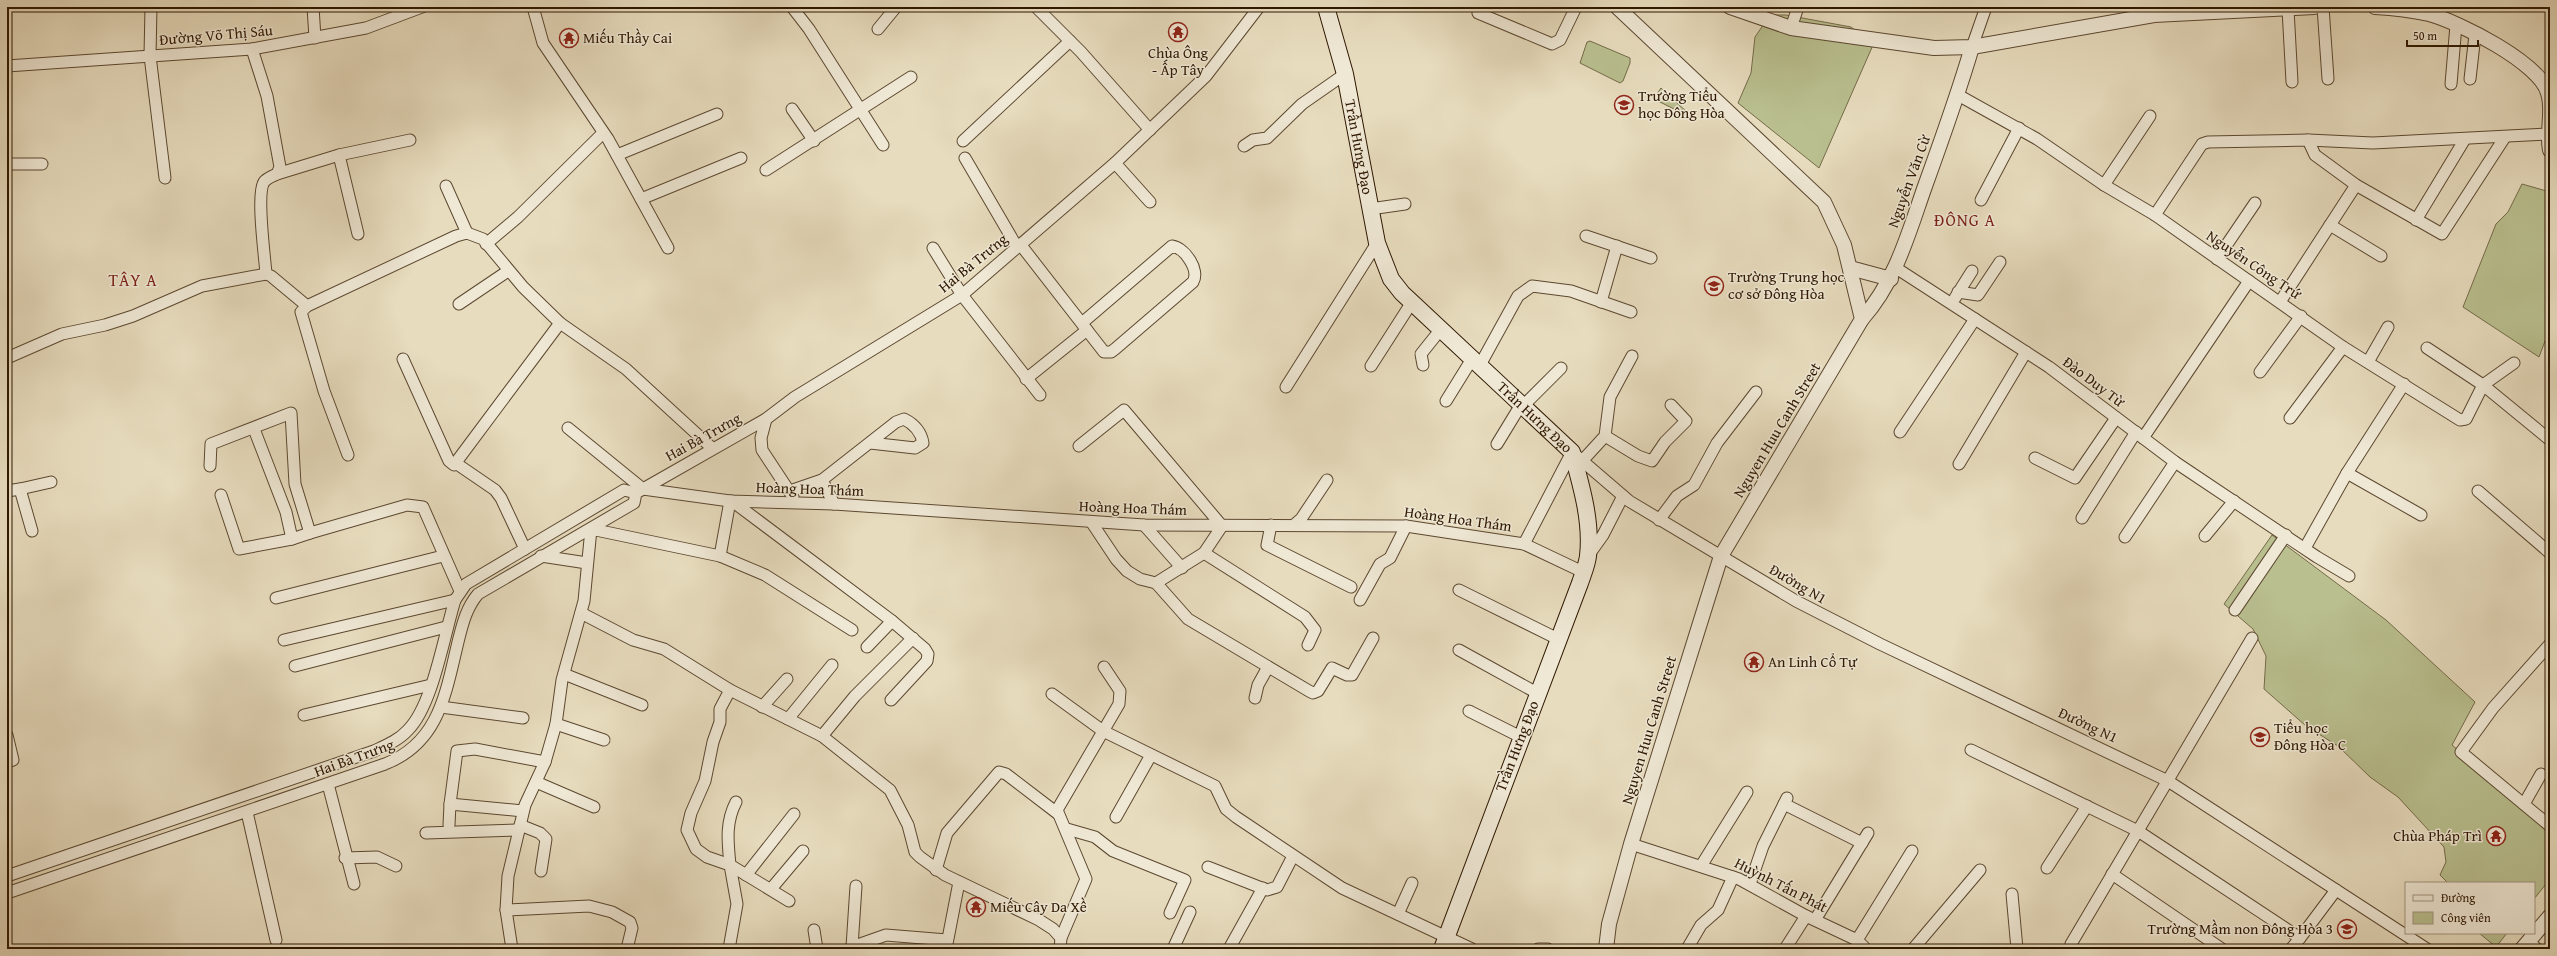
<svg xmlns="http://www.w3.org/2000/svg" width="2557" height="956" viewBox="0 0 2557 956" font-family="'Gentium Book Plus',serif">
<rect width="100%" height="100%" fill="#e7dcbe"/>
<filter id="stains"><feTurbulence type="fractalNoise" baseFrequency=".005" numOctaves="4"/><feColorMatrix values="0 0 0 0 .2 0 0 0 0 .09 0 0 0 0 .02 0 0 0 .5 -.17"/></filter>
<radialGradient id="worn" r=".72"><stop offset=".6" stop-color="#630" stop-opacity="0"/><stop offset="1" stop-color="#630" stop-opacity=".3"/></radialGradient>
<g fill="#b9bf8f" stroke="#746b48">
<path d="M1770 15H1786L1851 27 1873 45 1819 168 1738 103 1751 73 1755 37Z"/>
<path d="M1590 41 1630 58V63L1623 81 1620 83 1580 63 1587 42Z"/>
<path d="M1661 88 1689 114 1688 116 1658 101 1655 97Z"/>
<path d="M2522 184 2550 192V328L2539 357 2463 307 2496 224 2508 212Z"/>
<path d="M2272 535 2386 620 2475 702 2452 745 2550 829V879L2534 899V883H2448L2440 875 2446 862 2444 847 2398 797 2370 777 2338 746 2306 726 2264 689 2266 656 2253 629 2224 604Z"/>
<path d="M2479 933H2507L2496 947Z"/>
</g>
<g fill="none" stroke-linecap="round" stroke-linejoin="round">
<defs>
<g id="minor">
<path d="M151 7 150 56 165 178"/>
<path d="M313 7 315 38"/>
<path d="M533 7 543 43 608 139 668 248"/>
<path d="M792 7 809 29 883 145"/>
<path d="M1036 7 1081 52 1150 130"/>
<path d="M2323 7 2328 79"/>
<path d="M2288 9 2292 82"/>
<path d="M1478 13 1552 44 1560 40 1576 7"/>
<path d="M1791 28 1798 7"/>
<path d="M878 29 896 7"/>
<path d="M1972 47 1986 7"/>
<path d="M252 49 267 96 280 167 277 174C273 176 267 178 264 182 256 194 265 258 266 274"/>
<path d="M7 66 252 49 366 28 422 7"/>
<path d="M2470 79 2475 35"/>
<path d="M2451 84 2456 25"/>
<path d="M1958 95 2037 139 2104 185 2155 215 2343 347 2460 420 2466 419 2483 385 2514 363"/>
<path d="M792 109 814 141"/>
<path d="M2308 140 2315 155 2356 185 2442 234 2505 137"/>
<path d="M963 141 1070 41"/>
<path d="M1244 146 1253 140 1267 138 1302 104 1345 74"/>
<path d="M339 155 358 234"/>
<path d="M617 155 717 114"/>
<path d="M965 158 1017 247"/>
<path d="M1115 163 1150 202"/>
<path d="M7 164H42"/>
<path d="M766 170 911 77"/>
<path d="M277 174 339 155 410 140"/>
<path d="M2104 185 2150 116"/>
<path d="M446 186 467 233"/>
<path d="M641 199 741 158"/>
<path d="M1981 200 2019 128"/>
<path d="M1370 209 1405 204"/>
<path d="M2155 215 2202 144 2208 142 2308 140 2373 143 2548 134"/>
<path d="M2416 220 2465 139"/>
<path d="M2330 225 2381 256"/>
<path d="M1586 236 1651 258"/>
<path d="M486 244 518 217 603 133"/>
<path d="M1020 244 1104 352H1111L1115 349 1193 282C1200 270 1185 248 1172 246L1082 323"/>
<path d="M933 248 962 295 1040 395"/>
<path d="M2217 259 2255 203"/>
<path d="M1896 268 2049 367 2175 462 2317 557 2349 576"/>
<path d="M1958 292 1978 295 2000 262"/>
<path d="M1955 298 1972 271"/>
<path d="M1601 302 1617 246"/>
<path d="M2280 302 2356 185"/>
<path d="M459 304 508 271"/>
<path d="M2427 348 2483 385 2550 440"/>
<path d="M7 358 62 334 105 325 133 316 202 286 266 274 271 276 307 306"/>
<path d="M403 359 449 461 454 465 560 323"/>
<path d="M2368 362 2388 327"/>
<path d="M1423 365 1421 354 1441 329"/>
<path d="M1480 365 1518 296 1532 286 1571 291 1631 312"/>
<path d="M1371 366 1412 302"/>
<path d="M2260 372 2301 316"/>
<path d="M1026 379 1087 330"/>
<path d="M1286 387 1377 243"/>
<path d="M1446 401 1472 359"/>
<path d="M1524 405 1561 368"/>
<path d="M2290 418 2343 347"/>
<path d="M766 419 761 438 762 450 793 497"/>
<path d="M568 428 643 489 730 501 834 504 1144 525 1406 526 1524 544 1583 572"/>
<path d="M254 429 286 512 292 539 310 533"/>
<path d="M1900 432 1975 319"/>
<path d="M1605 436 1638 456 1652 461 1665 442 1686 421 1671 405"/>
<path d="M2143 438 2249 281"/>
<path d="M1497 444 1522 403"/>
<path d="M1079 446 1124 410 1222 526 1204 553 1156 583"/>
<path d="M348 455 324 391 301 312 307 306 456 236 467 233 483 239 523 287 560 323 626 369 712 448"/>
<path d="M2035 458 2075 478 2116 418"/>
<path d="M1583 460 1605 436 1610 397 1632 356"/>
<path d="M457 464 495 490 501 498 525 549"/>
<path d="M1959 464 2026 352"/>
<path d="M210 466 211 444 291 413 295 484 310 533 407 505 423 507 460 591"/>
<path d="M2347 473 2421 515"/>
<path d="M822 480 834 504"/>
<path d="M20 489 51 482"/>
<path d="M7 491 20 489 32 531"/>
<path d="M790 491 822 480 896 422 904 419C914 424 921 431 923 443L915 448 870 443"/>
<path d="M2478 491 2550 553"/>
<path d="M221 495 239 549 292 539"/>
<path d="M732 501 892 621 925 649 928 654 927 661 891 700"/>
<path d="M2082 518 2136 432"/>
<path d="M1659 520 1677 496 1694 485 1717 443 1756 392"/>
<path d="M1092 523 1116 559 1127 571 1140 579 1156 583 1188 619 1309 691 1313 693 1318 691 1332 668 1347 675H1352L1373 638"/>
<path d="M1144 525 1182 568"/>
<path d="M1271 525 1267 545 1351 587"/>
<path d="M1294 525 1301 519 1327 480"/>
<path d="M2205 536 2234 501"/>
<path d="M2125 537 2175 462"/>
<path d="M1524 544 1572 452 1629 501 1796 601 1880 644 2168 781 2427 949"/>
<path d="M2305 548 2347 473 2404 384"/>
<path d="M1204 553 1305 617 1315 630 1308 645"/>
<path d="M541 556 587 563"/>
<path d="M720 556 730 501"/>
<path d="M1588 556 1603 535 1623 496"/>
<path d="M1459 590 1558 639"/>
<path d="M276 598 443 556"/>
<path d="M1360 600 1380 564 1390 558 1406 526"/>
<path d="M2235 610 2286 535"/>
<path d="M581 613 633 640 664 649 730 690 822 736 890 790 908 825 915 852 920 857 945 875 1039 920 1053 929 1061 938"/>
<path d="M284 640 455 600"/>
<path d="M2550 644 2493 708 2461 752 2550 826"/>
<path d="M867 647 892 621"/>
<path d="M1459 650 1537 693"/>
<path d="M295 666 446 627"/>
<path d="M564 674 642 705"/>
<path d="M1052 694 1103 731 1215 786 1226 809 1236 817 1342 888 1472 949"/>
<path d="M1255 698 1258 685 1268 667"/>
<path d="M441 707 523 718"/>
<path d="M762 707 787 679"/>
<path d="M1469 711 1521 737"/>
<path d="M304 715 431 685"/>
<path d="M788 719 832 665"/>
<path d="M556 724 604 740"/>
<path d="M7 735 13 760 7 762"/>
<path d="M822 736 855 696 913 638"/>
<path d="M1971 750 2138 831 2300 938 2336 890"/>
<path d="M536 782 594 807"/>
<path d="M328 784 354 884"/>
<path d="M736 802C725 823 728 843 730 865L789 901"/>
<path d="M450 804 457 751 475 749 545 762"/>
<path d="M1784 804 1862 843"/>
<path d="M2524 804 2541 774"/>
<path d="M247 812 276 940"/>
<path d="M1116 817 1151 755"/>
<path d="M449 825 450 804 523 811"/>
<path d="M520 825 540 833 546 839 541 871"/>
<path d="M1067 829 1095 837 1113 851 1185 880 1170 913"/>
<path d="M426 833 519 830"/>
<path d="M1631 844 1739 879 1806 916 1857 940 1866 949"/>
<path d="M345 858 377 857 396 866"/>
<path d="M1701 866 1747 792"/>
<path d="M1208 867 1267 890 1277 887 1293 856"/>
<path d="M2047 868 2087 806"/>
<path d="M936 870 947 833 999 772 1006 774 1057 813"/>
<path d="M2112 874 2222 949"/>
<path d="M746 875 794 814"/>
<path d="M7 876 374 751C387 745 399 740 408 730 433 705 444 635 455 600L466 584 624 490 636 493"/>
<path d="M1750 884 1763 846 1787 798"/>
<path d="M771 889 803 851"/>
<path d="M7 893 385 764C441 742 446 690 459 638 463 622 467 607 478 594L634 503 636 493 643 489 766 419 795 397 962 295 1115 163 1206 76 1259 7"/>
<path d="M2012 894 2017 949"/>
<path d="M506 910 589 906 612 912 630 922 632 928 627 949"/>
<path d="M1398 914 1412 883"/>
<path d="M1815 920 1868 833"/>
<path d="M814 930 817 949"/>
<path d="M1857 940 1912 851"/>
<path d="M2529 942 2537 949"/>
<path d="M2071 944 2252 638"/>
<path d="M852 947 886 935 947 940"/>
<path d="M512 949 506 910 508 876 525 805 545 762 556 724 562 680 584 601 591 529 720 556 765 575 852 630"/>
<path d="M729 949 737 904 730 865 707 857 696 849 687 830 691 813 705 781 713 742 720 722V709L730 690"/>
<path d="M849 949 852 947 856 886"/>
<path d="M946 949 959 882"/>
<path d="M1060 949 1061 938 1086 879 1057 810 1119 704 1120 691 1104 667"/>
<path d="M1173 949 1190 912"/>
<path d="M1229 949 1263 888"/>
<path d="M1538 949H1548"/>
<path d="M1687 949 1701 925 1718 910 1733 877"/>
<path d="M1785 949 1806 916"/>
<path d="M1913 949 1980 870"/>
<path d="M2291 949 2300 938"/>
</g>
<g id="tertiary">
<path d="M1730 7 1791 28 1934 48 1972 47 2154 15 2314 7"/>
<path d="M2375 7C2393 8 2411 10 2429 14 2459 22 2540 63 2548 93 2554 111 2546 131 2550 150"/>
<path d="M1850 268 1891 279"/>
<path d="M1862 319C1895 282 1908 235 1924 189 1941 142 1958 95 1972 47"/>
<path d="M1606 949 1609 924 1631 844 1721 556 1862 319 1844 245 1824 202 1617 7"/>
<path d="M2522 949 2550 916"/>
</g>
<g id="secondary">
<path id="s1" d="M1326 7 1345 74 1377 243 1391 279 1402 293 1572 452C1581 485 1592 521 1588 556 1587 565 1583 574 1580 583L1442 949"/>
</g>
</defs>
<use href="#minor" stroke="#5c4830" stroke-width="13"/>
<use href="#tertiary" stroke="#5c4830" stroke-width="16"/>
<use href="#secondary" stroke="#2e1700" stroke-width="18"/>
<use href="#minor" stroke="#efe8d5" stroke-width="11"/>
<use href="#tertiary" stroke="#efe8d5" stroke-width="14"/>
<use href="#secondary" stroke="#efe8d5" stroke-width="16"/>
</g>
<defs>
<symbol id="temple-ring" viewBox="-11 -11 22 22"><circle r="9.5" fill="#efe8d5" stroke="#8f2418" stroke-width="1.5"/><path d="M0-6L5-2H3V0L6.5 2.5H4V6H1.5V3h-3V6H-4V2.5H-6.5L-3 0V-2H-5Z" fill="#8f2418"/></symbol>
<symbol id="school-ring" viewBox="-11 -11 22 22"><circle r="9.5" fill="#efe8d5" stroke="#8f2418" stroke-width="1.5"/><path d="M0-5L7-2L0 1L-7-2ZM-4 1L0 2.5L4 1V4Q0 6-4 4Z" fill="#8f2418"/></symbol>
</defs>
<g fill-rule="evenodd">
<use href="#temple-ring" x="1167" y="21" width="22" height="22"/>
<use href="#temple-ring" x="558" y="27" width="22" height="22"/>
<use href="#school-ring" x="1613" y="94" width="22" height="22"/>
<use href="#school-ring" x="1703" y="275" width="22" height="22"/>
<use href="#temple-ring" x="1743" y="651" width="22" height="22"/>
<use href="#school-ring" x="2249" y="726" width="22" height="22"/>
<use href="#temple-ring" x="2485" y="825" width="22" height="22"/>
<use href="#temple-ring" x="965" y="896" width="22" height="22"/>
<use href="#school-ring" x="2336" y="918" width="22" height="22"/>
</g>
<g text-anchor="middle" stroke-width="3" stroke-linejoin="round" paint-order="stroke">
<g font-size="15" fill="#2e1700" stroke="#efe8d5">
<text transform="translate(216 35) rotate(-5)" y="5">Đường Võ Thị Sáu</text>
<text dy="5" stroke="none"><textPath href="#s1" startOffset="144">Trần Hưng Đạo</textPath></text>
<text transform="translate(1909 181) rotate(-70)" y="5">Nguyễn Văn Cừ</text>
<text transform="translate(973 263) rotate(-39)" y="5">Hai Bà Trưng</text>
<text transform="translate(2254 265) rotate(34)" y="5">Nguyễn Công Trứ</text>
<text transform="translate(2094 382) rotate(37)" y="5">Đào Duy Từ</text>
<text dy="5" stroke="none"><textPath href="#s1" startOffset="480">Trần Hưng Đạo</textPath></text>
<text transform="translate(1777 430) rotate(-59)" y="5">Nguyen Huu Canh Street</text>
<text transform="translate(703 437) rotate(-29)" y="5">Hai Bà Trưng</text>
<text transform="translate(810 489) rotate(2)" y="5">Hoàng Hoa Thám</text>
<text transform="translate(1133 508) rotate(2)" y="5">Hoàng Hoa Thám</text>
<text transform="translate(1458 519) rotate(8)" y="5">Hoàng Hoa Thám</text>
<text transform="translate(1798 584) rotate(30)" y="5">Đường N1</text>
<text transform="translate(2088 725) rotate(25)" y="5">Đường N1</text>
<text transform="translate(1649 730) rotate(-73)" y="5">Nguyen Huu Canh Street</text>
<text transform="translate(1517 746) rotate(-69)" y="5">Trần Hưng Đạo</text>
<text transform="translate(354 758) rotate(-20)" y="5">Hai Bà Trưng</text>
<text transform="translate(1781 885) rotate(27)" y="5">Huỳnh Tấn Phát</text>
</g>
<g font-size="15" fill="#2e1700" stroke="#efe8d5" text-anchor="start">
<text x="583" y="43">Miếu Thầy Cai</text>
<text x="1178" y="58" text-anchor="middle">Chùa Ông<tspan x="1178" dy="17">- Ấp Tây</tspan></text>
<text x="1638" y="101">Trường Tiểu<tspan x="1638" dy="17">học Đông Hòa</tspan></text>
<text x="1728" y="282">Trường Trung học<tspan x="1728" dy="17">cơ sở Đông Hòa</tspan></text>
<text x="1768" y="667">An Linh Cổ Tự</text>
<text x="2274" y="733">Tiểu học<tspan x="2274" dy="17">Đông Hòa C</tspan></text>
<text x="2482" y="841" text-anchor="end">Chùa Pháp Trì</text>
<text x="990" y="912">Miếu Cây Da Xề</text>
<text x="2333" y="934" text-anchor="end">Trường Mầm non Đông Hòa 3</text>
</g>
<g font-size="17" letter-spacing="1" fill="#7a1f14" stroke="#efe8d5">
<text x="1965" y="226">ĐÔNG A</text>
<text x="133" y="286">TÂY A</text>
</g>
</g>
<rect width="2557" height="956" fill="none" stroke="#e7dcbe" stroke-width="24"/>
<rect x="8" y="8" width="2541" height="940" fill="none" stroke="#2e1700" stroke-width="2"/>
<rect x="12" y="12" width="2533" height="932" fill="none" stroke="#2e1700"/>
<rect x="2405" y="882" width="130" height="52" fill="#efe8d5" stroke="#a29480"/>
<rect x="2413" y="895" width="20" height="6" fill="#efe8d5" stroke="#a29480"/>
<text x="2441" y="902" font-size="12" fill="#2e1700">Đường</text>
<rect x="2413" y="912" width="20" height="12" fill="#b9bf8f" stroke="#a29480"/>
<text x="2441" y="922" font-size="12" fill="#2e1700">Công viên</text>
<path d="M2407 40v6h71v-6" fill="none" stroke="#2e1700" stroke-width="2"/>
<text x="2413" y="40" font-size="12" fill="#2e1700" stroke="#efe8d5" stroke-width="3" paint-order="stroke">50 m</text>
<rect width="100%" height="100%" filter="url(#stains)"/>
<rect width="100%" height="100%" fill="url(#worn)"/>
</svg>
